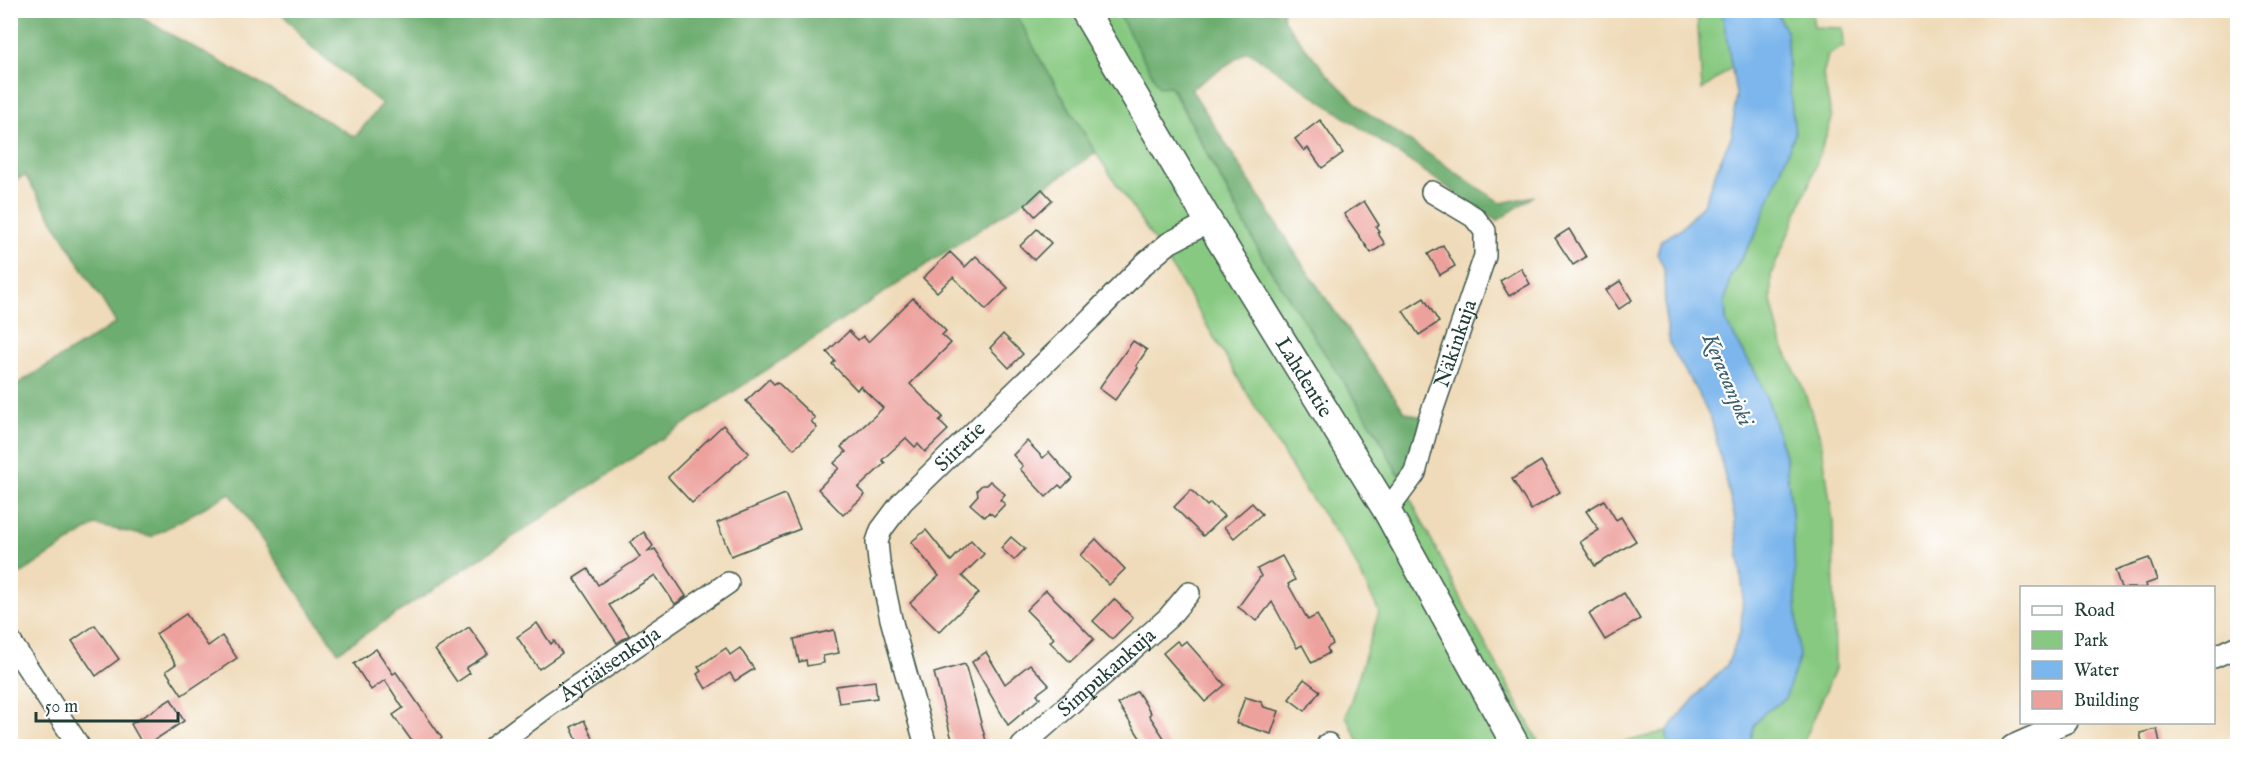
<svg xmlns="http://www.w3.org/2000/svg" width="2248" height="757" viewBox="0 0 2248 757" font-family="'IM FELL English',serif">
<rect width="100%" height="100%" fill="#fff"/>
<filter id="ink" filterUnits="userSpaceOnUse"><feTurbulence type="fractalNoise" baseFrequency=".0167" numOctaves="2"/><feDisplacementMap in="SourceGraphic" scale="12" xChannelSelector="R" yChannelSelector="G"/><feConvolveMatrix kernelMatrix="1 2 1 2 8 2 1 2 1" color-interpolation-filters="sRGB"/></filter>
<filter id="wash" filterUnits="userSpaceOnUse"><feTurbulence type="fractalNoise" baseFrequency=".008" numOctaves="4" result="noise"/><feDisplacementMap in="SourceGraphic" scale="24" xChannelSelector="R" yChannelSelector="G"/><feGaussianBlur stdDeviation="1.35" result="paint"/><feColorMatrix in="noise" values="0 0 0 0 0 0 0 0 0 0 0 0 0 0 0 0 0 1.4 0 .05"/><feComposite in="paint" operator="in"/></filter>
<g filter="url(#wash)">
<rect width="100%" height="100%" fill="#efdbba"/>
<g fill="#87c981" stroke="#53835a" stroke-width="1.5">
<path d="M1015 11H1117L1159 86H1170L1264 260 1377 433 1470 616 1541 746H1361L1346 716 1379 612 1349 551 1302 485 1175 272 1096 153 1040 59Z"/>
<path d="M1697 11H1722L1732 67 1702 90Z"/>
<path d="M1776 11H1812L1814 27 1843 28 1844 46 1828 55 1823 75 1832 119 1810 182 1771 275V301L1781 342 1801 383 1821 439 1833 521 1835 669 1802 746H1749L1755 724 1764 713 1785 699 1792 513 1785 456 1770 407 1758 377 1726 322 1725 302 1730 277 1756 234 1788 75 1787 34Z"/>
<path d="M1667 731 1668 746H1610Z"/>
</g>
<g fill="#6dad6f" stroke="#467552" stroke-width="1.5">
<path d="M11 10 129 11 355 137 382 104 309 45 280 11H1015L1040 59 1096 153 338 652 230 493 151 537 95 525 11 580V388L116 323 25 175 11 183Z"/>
<path d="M1117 11H1283L1284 21 1327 74 1362 109 1501 203 1534 196 1497 221 1248 51 1191 89 1304 267 1405 412 1429 420 1405 487 1377 433 1264 260 1178 98 1170 86 1159 87Z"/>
</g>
<path fill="#7bb6ec" stroke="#4d7a90" stroke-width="1.5" d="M1722 11H1776L1787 34 1788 75 1795 134 1756 234 1730 277 1725 302 1726 322 1758 377 1770 407 1785 456 1792 513 1799 659 1785 699 1764 713 1755 724 1749 746H1668L1667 731 1698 694 1727 665 1741 630 1743 592 1734 514 1712 422 1700 397 1670 345 1665 314 1664 268 1657 254 1661 240 1680 230 1704 203 1717 168 1732 135 1736 94Z"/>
<g id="blocks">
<g fill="#eda19d">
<path d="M1320 120 1343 153 1322 168 1308 148 1304 151 1295 139Z"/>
<path d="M1042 189 1052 200 1035 216 1025 205Z"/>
<path d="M1364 201 1379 225 1376 227 1379 231 1377 232 1385 244 1371 253 1344 214Z"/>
<path d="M1037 229 1051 243 1034 260 1020 246Z"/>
<path d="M1569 229 1586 257 1573 265 1555 238Z"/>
<path d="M1443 245 1455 266 1440 275 1428 254Z"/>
<path d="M950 252 965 267 976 256 1008 288 986 310 953 277 937 292 923 278Z"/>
<path d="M1521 268 1530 284 1509 296 1500 281Z"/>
<path d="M1620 281 1632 300 1619 309 1606 290Z"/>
<path d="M913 298 946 331 942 335 951 343 910 384 943 417 939 421 948 430 925 452 918 444 915 447 906 438 882 460 885 463 858 488 865 495 843 515 818 489 839 468 834 463 846 452 841 447 883 408 860 386 857 390 832 364 835 361 827 352 849 331 858 340 863 336 868 342Z"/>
<path d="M1424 298 1439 322 1419 335 1403 311Z"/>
<path d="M1003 334 1023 354 1009 368 990 348Z"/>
<path d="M1133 341 1147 350 1136 366 1138 368 1115 400 1099 388Z"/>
<path d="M769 379 774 384 777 382 815 418 811 421 817 428 794 449 746 401Z"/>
<path d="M723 425 749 453 692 503 668 477Z"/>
<path d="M1027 441 1043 458 1049 452 1072 478 1062 488 1059 485 1046 497 1020 469 1023 466 1013 455Z"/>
<path d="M1541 461 1560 492 1531 510 1512 479Z"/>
<path d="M990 481 1005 494 1000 500 1005 504 994 516 989 512 985 517 970 504 978 495 977 490 982 485H986Z"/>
<path d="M1191 490 1207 506 1210 503 1224 516 1203 536 1174 507Z"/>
<path d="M785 494 800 529 731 556 717 523Z"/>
<path d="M1604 500 1616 520 1621 517 1636 541 1595 566 1580 542 1599 530 1586 511Z"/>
<path d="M1252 503 1262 514 1234 538 1224 527Z"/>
<path d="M926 530 951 561 971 540 984 554 962 576 979 593 939 632 910 603 939 576 911 542Z"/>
<path d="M644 532 653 546 647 552 655 549 686 596 675 604 655 575 609 605 629 635 617 643 574 578 588 569 598 585 640 557 630 542Z"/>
<path d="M1011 537 1025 549 1014 560 1001 548Z"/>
<path d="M1096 539 1125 569 1109 585 1080 555Z"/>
<path d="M1282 556 1295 580 1288 584 1308 620 1317 615 1333 644 1327 648 1329 653 1312 663 1302 645 1297 648 1272 602 1257 621 1238 607 1261 576 1257 569Z"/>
<path d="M2149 558 2157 580 2146 584 2147 588H2121L2115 570Z"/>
<path d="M1046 590 1094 639 1070 662 1050 642 1054 638 1026 610Z"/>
<path d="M1624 593 1640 619 1605 640 1589 614Z"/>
<path d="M1114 599 1133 618 1112 639 1093 621Z"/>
<path d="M186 614 208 646 222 636 237 658 182 695 166 671 176 664 156 634Z"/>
<path d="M537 623 551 644 554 641 562 653 539 669 517 637Z"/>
<path d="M95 625 119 659 96 676 72 641Z"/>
<path d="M469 627 488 654 466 668 470 673 457 682 435 650Z"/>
<path d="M834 630 839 653 823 656 824 663 807 666 806 660 799 662 794 639Z"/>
<path d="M1177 641 1181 645 1186 641 1225 685 1205 702 1163 653Z"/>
<path d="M726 648 730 655 740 648 754 669 735 681 730 673 706 689 697 674 701 671 698 667Z"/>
<path d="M376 649 393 674 396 672 442 738 430 747H416L393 715 403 708 385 680 371 690 354 664Z"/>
<path d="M986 652 1005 684 1030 664 1049 685 1037 694 1040 698 1008 725 972 662Z"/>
<path d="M965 664 986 741 965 747H954L934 673Z"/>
<path d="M1304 679 1320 691 1305 711 1289 699Z"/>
<path d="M875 681 877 698 839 703 836 686Z"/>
<path d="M1137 691 1151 713 1149 715 1170 747H1146L1118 704Z"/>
<path d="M1245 697 1261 702 1264 707 1279 711 1271 734 1236 723Z"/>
<path d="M171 699 184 721 144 747 131 724Z"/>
<path d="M584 720 597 747H580L571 727Z"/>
<path d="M2157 729 2161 747H2143L2140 733Z"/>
</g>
</g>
</g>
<g filter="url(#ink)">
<use href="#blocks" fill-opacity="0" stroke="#3e5548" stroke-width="1.5"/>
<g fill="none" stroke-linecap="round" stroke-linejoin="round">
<defs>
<g id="minor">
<path id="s1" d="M1387 511 1415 473 1429 420 1485 256V231L1474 217 1432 192"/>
<path d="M10 641 79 746"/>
<path d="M2214 657 2238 646"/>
<path d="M1328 744 1329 746"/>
<path id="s2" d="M494 746 552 703 728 583"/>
<path id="s3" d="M926 746 891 619 879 562 877 542 881 530 902 502 1091 318 1144 264 1169 243 1209 222"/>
<path id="s4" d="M1022 746 1168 618 1189 593"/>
<path d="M2012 746 2067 722"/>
</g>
<g id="major">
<path id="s5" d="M1084 10 1209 222 1387 511 1516 746"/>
</g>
</defs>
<use href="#minor" stroke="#3e5548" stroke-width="24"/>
<use href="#major" stroke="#3e5548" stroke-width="30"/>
<use href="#minor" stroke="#fff" stroke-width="21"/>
<use href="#major" stroke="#fff" stroke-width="27"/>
</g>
</g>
<g text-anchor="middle" stroke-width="4.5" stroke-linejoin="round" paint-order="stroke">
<g font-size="21" fill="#1f3d34" stroke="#fff">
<text dy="7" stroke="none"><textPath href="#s1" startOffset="183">Näkinkuja</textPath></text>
<text dy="7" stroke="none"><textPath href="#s5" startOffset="428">Lahdentie</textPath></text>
<text dy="7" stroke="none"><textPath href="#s3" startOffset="338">Siiratie</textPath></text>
<text dy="7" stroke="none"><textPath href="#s2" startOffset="142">Äyriäisenkuja</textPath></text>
<text dy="7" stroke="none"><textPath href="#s4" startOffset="112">Simpukankuja</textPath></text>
</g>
<g font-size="22" font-style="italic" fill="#3b616b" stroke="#fff">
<text transform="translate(1729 379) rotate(67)" y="8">Keravanjoki</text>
</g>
</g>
<rect width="2248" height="757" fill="none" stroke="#fff" stroke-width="36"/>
<rect x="2020" y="586" width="195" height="138" fill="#ffffff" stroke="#a5b1ae" stroke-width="1.5"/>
<rect x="2032" y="606" width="30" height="9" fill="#ffffff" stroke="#a5b1ae" stroke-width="1.5"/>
<text x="2074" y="616" font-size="18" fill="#1f3d34">Road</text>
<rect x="2032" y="631" width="30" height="18" fill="#87c981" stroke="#a5b1ae" stroke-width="1.5"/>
<text x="2074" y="646" font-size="18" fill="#1f3d34">Park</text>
<rect x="2032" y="661" width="30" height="18" fill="#7bb6ec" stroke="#a5b1ae" stroke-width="1.5"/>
<text x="2074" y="676" font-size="18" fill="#1f3d34">Water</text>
<rect x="2032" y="691" width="30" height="18" fill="#eda19d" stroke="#a5b1ae" stroke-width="1.5"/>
<text x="2074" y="706" font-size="18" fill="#1f3d34">Building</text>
<path d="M36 712v9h142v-9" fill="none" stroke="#1f3d34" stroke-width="3"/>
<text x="45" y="712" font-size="18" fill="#1f3d34" stroke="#ffffff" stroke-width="4.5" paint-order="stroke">50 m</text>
</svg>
